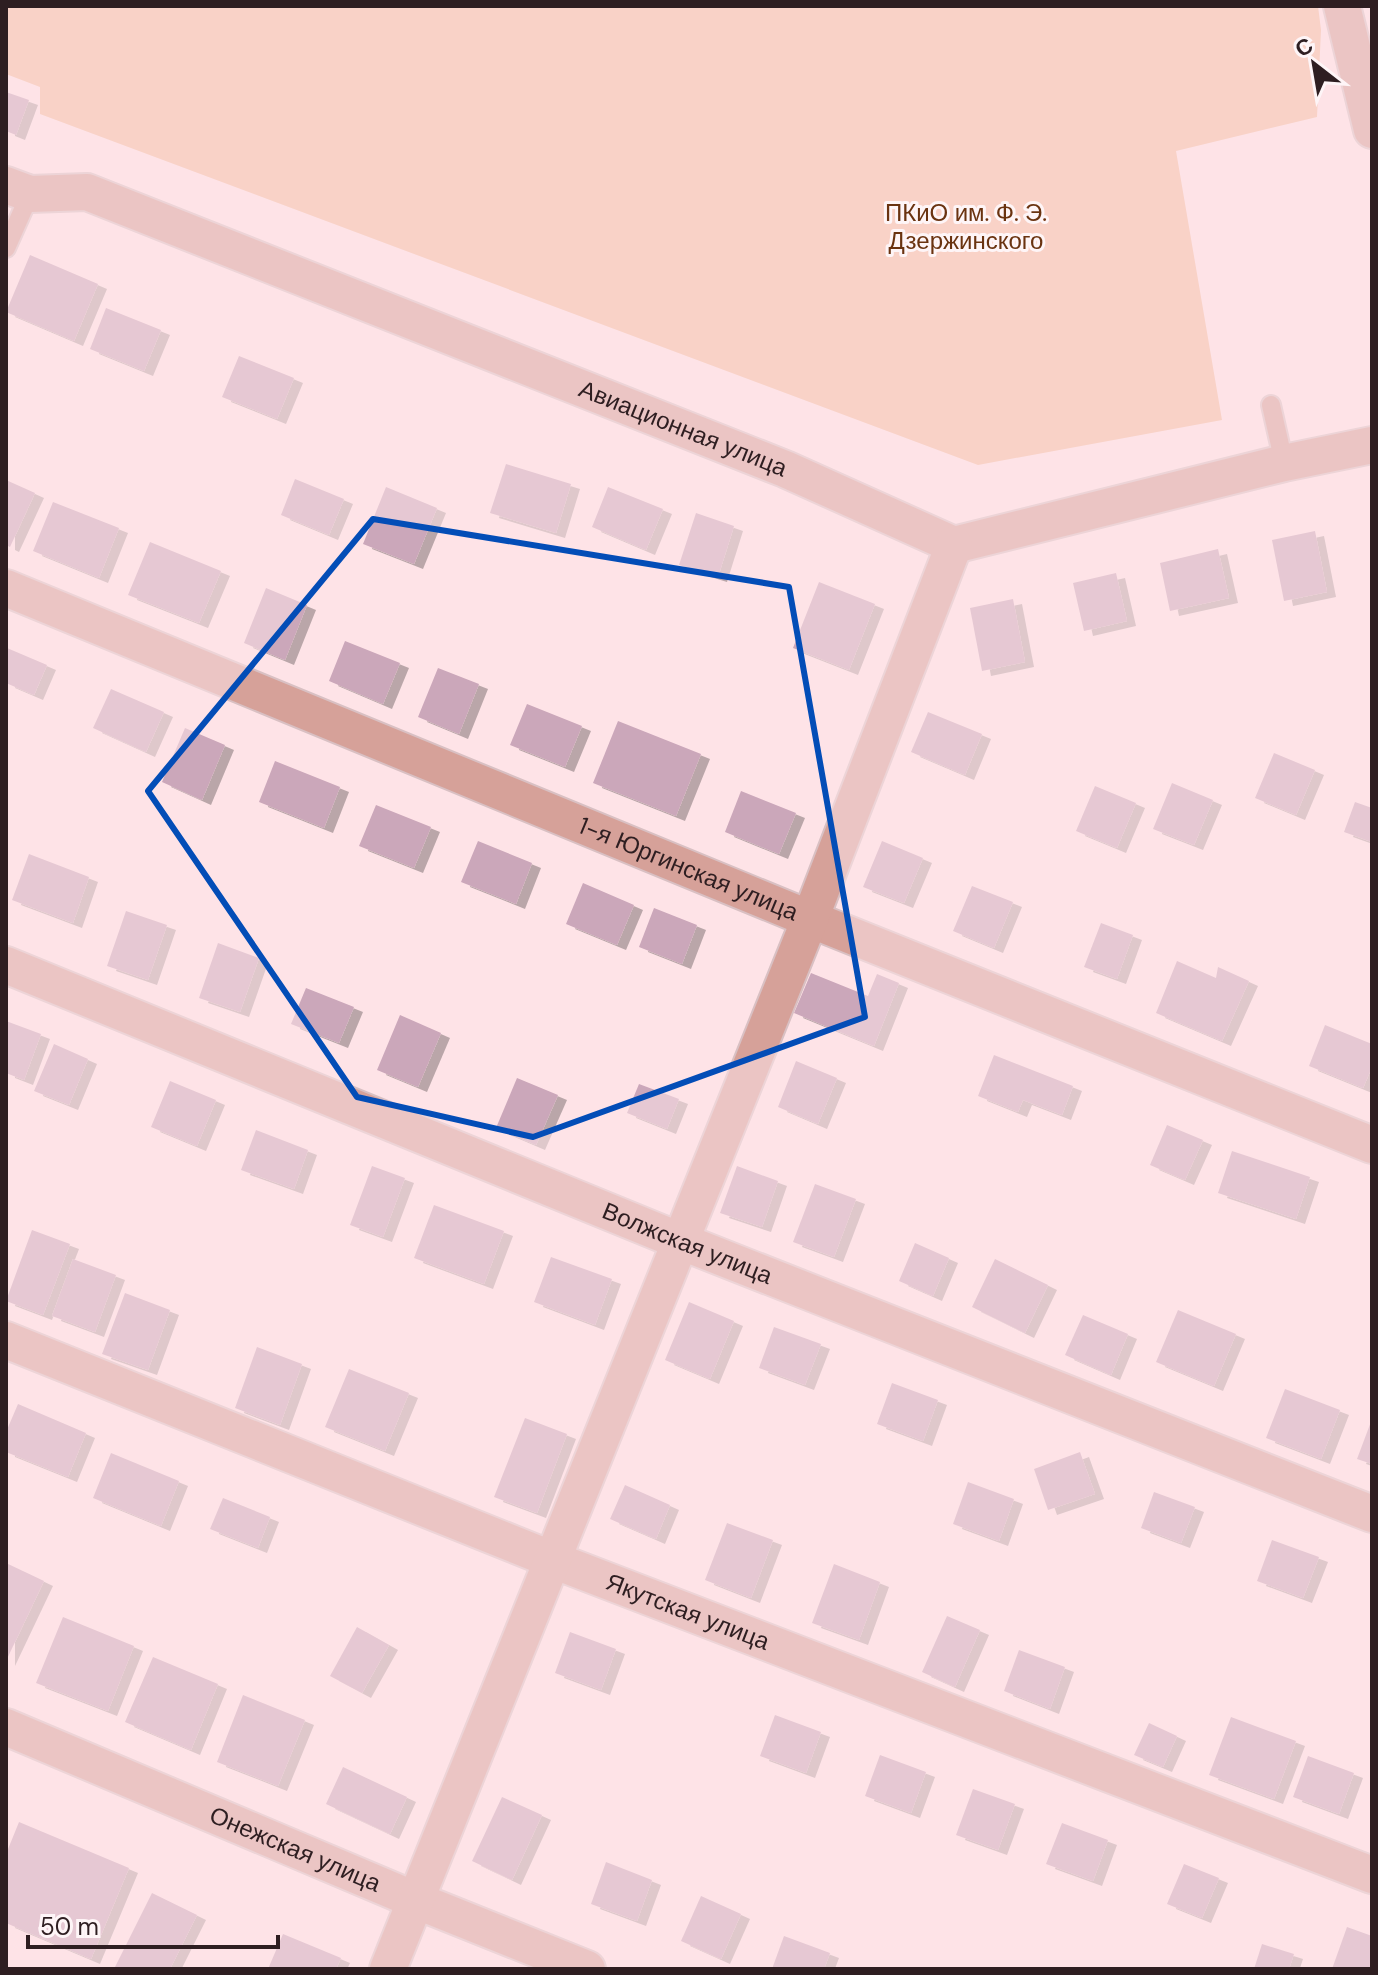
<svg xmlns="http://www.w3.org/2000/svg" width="1378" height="1975" viewBox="0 0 1378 1975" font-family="'DM Sans',sans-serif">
<defs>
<filter id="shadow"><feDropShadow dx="9" dy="5" stdDeviation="0" flood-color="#0004"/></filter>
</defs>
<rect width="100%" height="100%" fill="#fee3e7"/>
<path fill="#f3bda0" d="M6 6H1318L1321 30 1317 117 1176 151 1222 420 978 465 40 114V87L6 74Z"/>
<g fill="#cba7ba" filter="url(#shadow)">
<path d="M6 92 29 100 16 135 6 131Z"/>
<path d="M30 255 98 284 74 341 6 312Z"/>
<path d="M106 308 161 330 144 371 90 349Z"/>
<path d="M239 356 294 378 277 419 222 397Z"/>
<path d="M506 464 571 484 556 533 490 513Z"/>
<path d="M295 479 344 499 329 535 281 515Z"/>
<path d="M6 480 35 493 10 547 6 545Z"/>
<path d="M386 487 437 508 414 564 363 544Z"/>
<path d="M608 487 663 509 646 550 592 527Z"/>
<path d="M53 502 119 528 99 578 33 551Z"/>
<path d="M696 513 734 526 718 577 679 565Z"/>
<path d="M1315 531 1327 592 1284 601 1272 540Z"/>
<path d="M150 542 221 571 199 623 128 595Z"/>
<path d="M1218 549 1229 598 1170 611 1160 563Z"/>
<path d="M1116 573 1127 621 1084 631 1073 583Z"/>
<path d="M819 582 875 604 849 670 793 648Z"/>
<path d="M266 588 307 605 285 660 244 643Z"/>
<path d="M1013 599 1025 662 982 671 970 608Z"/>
<path d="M345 641 400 663 383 704 329 681Z"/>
<path d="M7 648 47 665 34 695 6 683Z"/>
<path d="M438 668 479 684 459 734 418 717Z"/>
<path d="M111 689 164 712 146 752 93 728Z"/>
<path d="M527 704 582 726 565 767 510 745Z"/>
<path d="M928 712 982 734 965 775 911 752Z"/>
<path d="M618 721 701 754 676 816 593 783Z"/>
<path d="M185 728 225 745 202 800 162 782Z"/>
<path d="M1274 753 1315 770 1296 815 1255 798Z"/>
<path d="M275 761 340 787 324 828 259 802Z"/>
<path d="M1172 783 1213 800 1194 845 1153 829Z"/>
<path d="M1095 786 1136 803 1117 848 1076 831Z"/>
<path d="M741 791 796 813 779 854 725 832Z"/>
<path d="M1355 802 1372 808V842L1344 832Z"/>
<path d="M376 805 431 827 414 868 359 846Z"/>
<path d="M478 841 532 863 516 904 461 882Z"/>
<path d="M882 841 923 858 904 903 863 887Z"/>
<path d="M29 854 89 877 73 923 12 900Z"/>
<path d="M583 883 634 905 617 945 566 924Z"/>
<path d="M972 886 1013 902 994 948 953 931Z"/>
<path d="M654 908 697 925 682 964 639 947Z"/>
<path d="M126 911 167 925 148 980 107 966Z"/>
<path d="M1101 923 1133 935 1117 979 1084 967Z"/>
<path d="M218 943 259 958 240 1012 199 998Z"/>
<path d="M1177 961 1216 978 1218 967 1249 981 1222 1041 1156 1013Z"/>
<path d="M811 973 868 996 877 974 899 983 874 1046 794 1013Z"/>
<path d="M306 988 354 1007 339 1043 291 1024Z"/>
<path d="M400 1015 441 1033 418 1087 377 1070Z"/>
<path d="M6 1021 41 1034 24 1080 6 1073Z"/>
<path d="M1325 1025 1372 1044V1067L1363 1088 1309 1066Z"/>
<path d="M54 1044 88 1059 69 1105 34 1091Z"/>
<path d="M994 1055 1073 1086 1062 1115 1023 1100 1018 1112 978 1096Z"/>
<path d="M796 1061 837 1078 818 1124 778 1107Z"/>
<path d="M517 1078 558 1095 536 1145 496 1128Z"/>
<path d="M170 1081 216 1100 197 1146 151 1127Z"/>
<path d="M639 1084 679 1099 667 1129 627 1113Z"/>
<path d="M1167 1125 1203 1140 1185 1180 1150 1165Z"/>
<path d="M256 1130 308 1150 294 1189 241 1170Z"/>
<path d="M1232 1151 1310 1177 1296 1219 1218 1193Z"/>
<path d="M372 1166 405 1178 383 1237 350 1225Z"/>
<path d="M737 1166 778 1181 762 1227 720 1213Z"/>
<path d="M815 1184 856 1199 834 1257 793 1242Z"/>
<path d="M434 1205 504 1231 484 1284 414 1258Z"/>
<path d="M32 1230 70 1244 43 1315 6 1301Z"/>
<path d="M915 1243 949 1258 933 1296 899 1281Z"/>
<path d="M551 1257 612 1279 595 1325 534 1302Z"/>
<path d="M73 1259 116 1275 95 1332 52 1316Z"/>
<path d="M995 1259 1048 1285 1025 1333 972 1307Z"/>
<path d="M125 1293 170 1310 148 1370 102 1354Z"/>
<path d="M689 1302 734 1321 710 1379 665 1360Z"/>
<path d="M1178 1310 1236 1334 1214 1386 1156 1362Z"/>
<path d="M1083 1315 1128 1334 1111 1375 1065 1355Z"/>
<path d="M774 1327 821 1344 805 1385 759 1368Z"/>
<path d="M257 1347 302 1364 280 1425 235 1408Z"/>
<path d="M349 1369 409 1393 385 1451 325 1427Z"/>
<path d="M892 1383 938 1400 923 1441 877 1424Z"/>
<path d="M1285 1389 1340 1410 1321 1459 1266 1438Z"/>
<path d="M18 1404 86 1433 68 1477 6 1452V1432Z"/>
<path d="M525 1418 567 1434 537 1513 494 1497Z"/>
<path d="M1372 1419V1464L1357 1459Z"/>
<path d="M1080 1452 1095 1494 1048 1510 1034 1469Z"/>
<path d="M111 1453 179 1481 161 1526 93 1498Z"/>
<path d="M968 1482 1014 1499 999 1541 953 1524Z"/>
<path d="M625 1485 670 1505 656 1539 610 1519Z"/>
<path d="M1154 1492 1195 1507 1181 1543 1141 1528Z"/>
<path d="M223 1498 270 1517 258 1548 210 1529Z"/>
<path d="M727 1523 773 1540 751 1598 705 1580Z"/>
<path d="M1272 1540 1319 1557 1303 1598 1257 1581Z"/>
<path d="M6 1563 44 1581 6 1661Z"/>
<path d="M834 1564 880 1582 859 1640 812 1623Z"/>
<path d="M947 1616 980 1630 955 1687 922 1672Z"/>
<path d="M63 1617 134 1646 108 1711 36 1683Z"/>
<path d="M357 1627 389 1645 362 1693 330 1676Z"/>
<path d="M570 1632 616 1649 601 1690 555 1673Z"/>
<path d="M1019 1650 1065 1667 1050 1709 1004 1691Z"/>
<path d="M153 1657 218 1684 191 1750 125 1722Z"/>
<path d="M243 1695 305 1720 278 1786 217 1762Z"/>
<path d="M775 1715 821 1732 806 1773 760 1756Z"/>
<path d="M1231 1717 1296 1741 1274 1799 1209 1775Z"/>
<path d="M1149 1723 1177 1736 1163 1767 1134 1755Z"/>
<path d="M880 1755 926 1772 911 1813 865 1796Z"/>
<path d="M1308 1756 1354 1773 1339 1814 1293 1797Z"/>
<path d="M343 1767 407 1797 390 1834 326 1804Z"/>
<path d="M973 1789 1015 1804 998 1850 956 1835Z"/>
<path d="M502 1797 542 1815 512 1880 472 1861Z"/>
<path d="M19 1822 129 1868 91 1959 6 1923V1854Z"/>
<path d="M1062 1823 1108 1840 1093 1881 1046 1864Z"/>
<path d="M606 1862 652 1880 637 1921 591 1904Z"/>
<path d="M1184 1864 1219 1878 1202 1918 1167 1904Z"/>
<path d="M152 1893 197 1915 170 1969H114Z"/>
<path d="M701 1896 741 1914 721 1959 681 1941Z"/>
<path d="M1347 1927 1372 1936V1969H1332Z"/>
<path d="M283 1934 341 1958 336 1969H268Z"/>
<path d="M784 1936 830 1953 824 1969H772Z"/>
<path d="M1262 1944 1294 1954 1289 1969H1254Z"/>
</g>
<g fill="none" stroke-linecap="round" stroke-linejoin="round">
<defs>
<g id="lane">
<path d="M6 248 30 194"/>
<path d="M1271 405 1284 463"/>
</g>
<g id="street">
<path d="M1342 6 1372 130"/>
<path id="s1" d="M6 185 30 194 87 192 785 469 954 545 1284 463 1372 445"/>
<path id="s2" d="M6 588 810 919 1372 1145"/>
<path id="s3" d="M6 965 680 1241 1372 1514"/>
<path id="s4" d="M6 1340 553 1560 1372 1875"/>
<path id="s5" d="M6 1727 415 1900 587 1969"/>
<path d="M388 1969 810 919 954 545"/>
</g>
</defs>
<use href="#lane" stroke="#d9c0c3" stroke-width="22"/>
<use href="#street" stroke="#d9c0c3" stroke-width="40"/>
<use href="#lane" stroke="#d6a199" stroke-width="18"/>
<use href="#street" stroke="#d6a199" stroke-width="36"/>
</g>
<path d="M0 0H1378V1975H0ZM373 519 789 587 865 1017 533 1137 357 1097 148 791Z" fill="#fee3e7" fill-opacity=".55" fill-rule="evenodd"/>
<path fill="none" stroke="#034db7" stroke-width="6" stroke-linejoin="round" d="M373 519 789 587 865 1017 533 1137 357 1097 148 791Z"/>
<g text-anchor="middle" stroke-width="6" stroke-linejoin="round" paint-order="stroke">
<g font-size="24" fill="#6a3310" stroke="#fef5f7">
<text x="966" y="221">ПКиО им. Ф. Э.<tspan x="966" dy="28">Дзержинского</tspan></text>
</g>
<g font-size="24" fill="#2e1e21" stroke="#fef5f7">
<text dy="8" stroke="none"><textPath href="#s1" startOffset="724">Авиационная улица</textPath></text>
<text dy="8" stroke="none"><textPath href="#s2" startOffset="738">1-я Юргинская улица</textPath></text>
<text dy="8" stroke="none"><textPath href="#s3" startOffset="736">Волжская улица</textPath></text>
<text dy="8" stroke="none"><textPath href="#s4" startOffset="734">Якутская улица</textPath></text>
<text dy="8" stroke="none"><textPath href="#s5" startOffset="314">Онежская улица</textPath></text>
</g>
</g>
<rect width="1378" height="1975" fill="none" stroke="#2e1e21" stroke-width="16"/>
<g transform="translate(1314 64) rotate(329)" stroke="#fef5f7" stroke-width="6" paint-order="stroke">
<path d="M0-6L14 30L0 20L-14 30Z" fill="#2e1e21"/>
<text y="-12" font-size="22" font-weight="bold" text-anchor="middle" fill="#2e1e21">С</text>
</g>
<path d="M28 1935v12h250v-12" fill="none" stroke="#2e1e21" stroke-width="4"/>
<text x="40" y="1935" font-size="24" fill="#2e1e21" stroke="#fef5f7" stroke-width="6" paint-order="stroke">50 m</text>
</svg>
